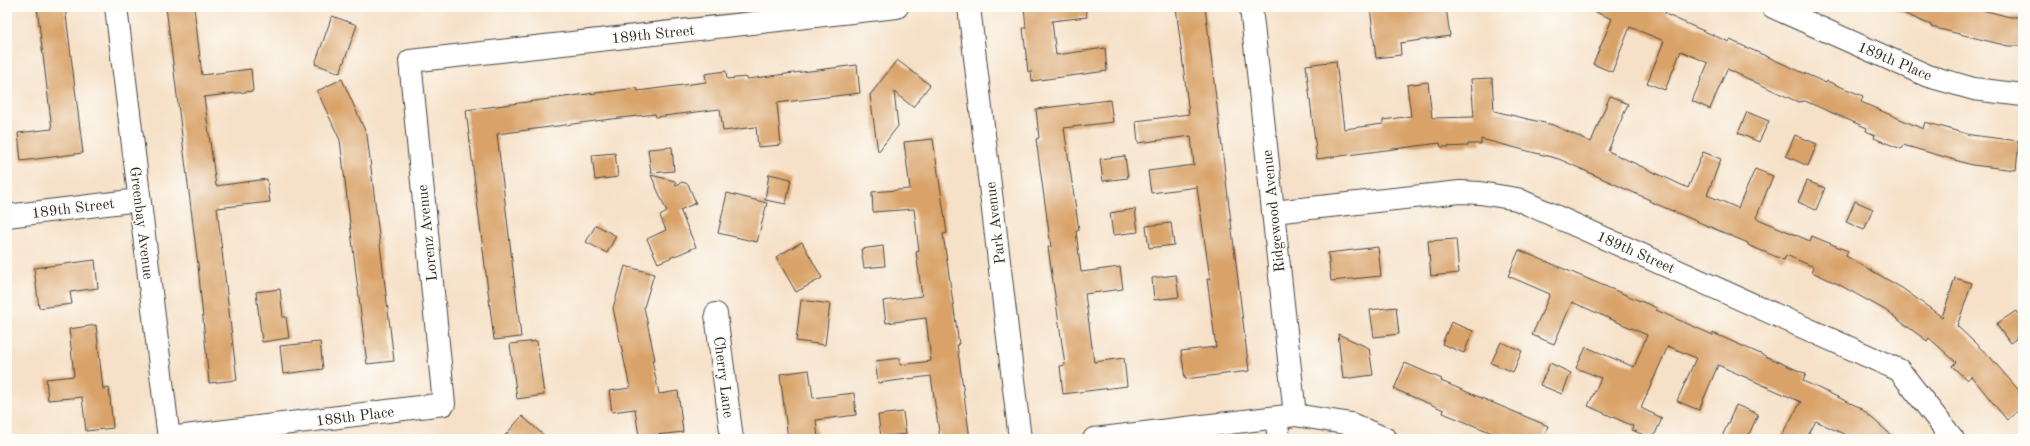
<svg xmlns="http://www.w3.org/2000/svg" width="2030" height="446" viewBox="0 0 2030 446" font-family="'Old Standard TT',serif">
<rect width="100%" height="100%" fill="#fdfcf7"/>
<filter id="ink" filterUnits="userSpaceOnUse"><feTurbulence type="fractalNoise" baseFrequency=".025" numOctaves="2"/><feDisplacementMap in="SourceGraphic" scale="8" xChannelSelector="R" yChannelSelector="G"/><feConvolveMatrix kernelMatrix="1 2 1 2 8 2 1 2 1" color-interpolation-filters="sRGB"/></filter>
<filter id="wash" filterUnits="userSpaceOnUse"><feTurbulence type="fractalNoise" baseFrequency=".012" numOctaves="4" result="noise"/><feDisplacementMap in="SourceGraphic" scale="16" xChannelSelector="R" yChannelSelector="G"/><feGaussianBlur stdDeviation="0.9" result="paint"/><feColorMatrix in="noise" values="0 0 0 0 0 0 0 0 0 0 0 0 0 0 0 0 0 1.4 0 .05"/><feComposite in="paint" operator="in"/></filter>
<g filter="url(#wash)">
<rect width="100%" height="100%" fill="#f6e1c8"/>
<g id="blocks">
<g fill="#d9a268">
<path d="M37 7H65L83 153 21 161 18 133 52 129Z"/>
<path d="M166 7H194L202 75 251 69 253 91 204 97 216 186 267 179 270 202 217 208 237 380 209 383 198 265Z"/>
<path d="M1024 7H1086L1087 17 1052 21 1056 55 1105 48 1107 71 1032 81 1031 71 1028 72 1023 28H1026Z"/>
<path d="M1176 7H1205L1249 371 1185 379 1181 351 1216 347 1207 279H1210L1197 187 1151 193 1148 171 1194 165 1191 136 1138 143 1136 121 1189 114Z"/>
<path d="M1370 7H1446L1450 36 1400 43 1401 55 1376 58Z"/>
<path d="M1584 7H1655L1666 12 1665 14 1729 42 1730 40 1826 83 1827 81 1863 96 1861 102 1923 129 1925 122 1971 135 2019 141 2016 170 1972 165 1903 145 1901 149 1874 138 1875 135 1866 131 1867 128 1805 101 1798 102 1727 69 1710 109 1692 101 1708 63 1681 51 1665 90 1647 83 1664 41 1630 27 1612 72 1593 64 1612 19Z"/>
<path d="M1889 7H1971L2010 17H2023V46H2008L1931 27V25Z"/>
<path d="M332 16 357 25 340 73 315 64Z"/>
<path d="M897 60 930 85 913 107 894 92 898 126 878 152 870 95Z"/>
<path d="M1336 61 1344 129 1383 124V120L1411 116 1407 85 1428 82 1432 118 1474 117 1471 79 1492 78 1494 111 1553 125 1591 142 1610 96 1628 104 1608 151 1688 188 1703 152 1721 159 1707 195 1738 208 1755 169 1773 176 1756 218 1810 241 1812 236 1848 251 1846 256 1902 288 1942 317 1955 278 1972 283 1957 326 1990 357 2023 395V407L2007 420 1971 376 1967 380 1952 366 1956 362 1929 338 1927 341 1885 310 1838 284 1812 272 1814 267 1786 255 1784 260 1748 245V243L1649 201 1650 200 1559 159 1481 139V144H1468V146L1441 147 1440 143 1317 159 1306 65Z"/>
<path d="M857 65 860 93 777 103 781 145 758 147 756 127 723 131 720 109 656 117 655 114 603 120 497 134 521 337 494 340 466 110 580 95 637 88 638 91 706 82 705 74 726 71 727 79 746 77 747 79Z"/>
<path d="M342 79 367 135 394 361 367 364 340 140 317 91Z"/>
<path d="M1110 100 1113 122 1064 128 1079 230 1076 231 1081 272 1120 267 1123 289 1085 294 1094 362 1124 358 1127 386 1063 394 1060 366 1065 365 1048 247H1051L1036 139 1039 138 1036 109Z"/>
<path d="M1747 112 1769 121 1759 142 1738 133Z"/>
<path d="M1795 135 1817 144 1808 166 1786 156Z"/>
<path d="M933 139 947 233 943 234 959 344H957L970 439H940L931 376 878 383 875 361 900 358V365L931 361 926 318 886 323 883 301 922 296 916 252 919 251 914 209 873 212 872 192 910 189 904 142Z"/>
<path d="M672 147 674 171 651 173 648 149Z"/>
<path d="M615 153 618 177 595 180 592 155Z"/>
<path d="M1125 156 1128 178 1103 181 1100 159Z"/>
<path d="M769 174 791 179 786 204 765 200Z"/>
<path d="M651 175 675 181 676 185 682 182 688 184 696 203 680 210 696 247 658 263 647 239 666 230 660 216 667 212Z"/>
<path d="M1807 181 1825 188 1816 210 1798 202Z"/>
<path d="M727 193 767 203 757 242 718 233Z"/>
<path d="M1855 201 1873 209 1864 230 1846 222Z"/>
<path d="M1135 209 1138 232 1113 235 1110 213Z"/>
<path d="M1171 223 1174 245 1149 248 1146 226Z"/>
<path d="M596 225 616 236 607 253 586 242Z"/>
<path d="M1456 239 1459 273 1431 276 1428 241Z"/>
<path d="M802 242 822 278 796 292 776 257Z"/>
<path d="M883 246 885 266 864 268 861 249Z"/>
<path d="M1378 247 1381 276 1331 281 1328 253Z"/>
<path d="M1519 250 1657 308 1656 310 1713 335V333L1806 374 1803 381 1859 407 1896 439H1854L1816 421 1806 439H1779L1801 402 1718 365 1699 410 1677 401 1696 358 1668 346 1641 408 1662 418 1653 439 1632 430 1633 426 1588 406 1601 378 1576 368 1586 347 1634 367 1647 335 1572 302 1554 344 1532 335 1550 294 1508 276Z"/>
<path d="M95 260 98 288 70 292 72 304 39 308 34 268Z"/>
<path d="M625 266 654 274 644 307 655 360H652L659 394 678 391 683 432 639 437 635 409 612 412 609 391 630 388 613 308Z"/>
<path d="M1176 275 1179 297 1154 300 1152 278Z"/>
<path d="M280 289 283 317H286L289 338 262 342 256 292Z"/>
<path d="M801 300 830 304 825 345 796 341Z"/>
<path d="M1396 307 1399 334 1374 337 1370 310Z"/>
<path d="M2016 311 2023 321V334L2010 343 1996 324Z"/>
<path d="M1451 322 1473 331 1464 353 1442 344Z"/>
<path d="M96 325 103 389 109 388 113 428 86 431 82 397 48 400 46 379 74 376 69 329Z"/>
<path d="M1338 334 1369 348 1373 375 1343 379Z"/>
<path d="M537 341 544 395 517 399 510 344Z"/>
<path d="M320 342 323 369 283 374 280 346Z"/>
<path d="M1501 342 1522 351 1513 372 1491 363Z"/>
<path d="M1405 363 1442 379 1441 381 1548 426 1543 439H1507L1443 413 1444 410 1394 389Z"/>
<path d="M1550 363 1571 373 1562 394 1540 385Z"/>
<path d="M809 370 813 398 854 393 856 415 816 420 818 439H788L780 374Z"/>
<path d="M1736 405 1758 414 1747 439H1721Z"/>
<path d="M903 412 906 434 881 437 878 415Z"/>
<path d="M522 416 548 439H502Z"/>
</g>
</g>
</g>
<g filter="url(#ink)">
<use href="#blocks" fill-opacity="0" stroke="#494643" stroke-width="1"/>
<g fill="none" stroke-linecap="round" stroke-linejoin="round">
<defs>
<g id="minor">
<path d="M116 7 169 439"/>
<path d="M969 7 1020 439"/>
<path d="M1251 7 1295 415"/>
<path d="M1773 7 1928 76 1974 89 2023 95"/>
<path d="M1273 212 1460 192 1480 193 1517 199 1899 370 1953 439"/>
<path d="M7 216 139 200"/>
<path d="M716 314 732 439"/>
<path d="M1276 418 1279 439"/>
<path d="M169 438 444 404 410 61 897 7"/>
<path d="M1094 439 1295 415 1351 424 1386 439"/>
</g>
</defs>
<use href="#minor" stroke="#494643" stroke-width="24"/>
<use href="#minor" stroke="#fff" stroke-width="22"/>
</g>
</g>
<g text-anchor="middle" stroke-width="3" stroke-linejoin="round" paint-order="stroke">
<g font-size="15" fill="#2b2b2b" stroke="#fdfcf7">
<text transform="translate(653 34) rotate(-6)" y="5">189th Street</text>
<text transform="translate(1895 61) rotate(23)" y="5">189th Place</text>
<text transform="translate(73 208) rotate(-7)" y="5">189th Street</text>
<text transform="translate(1273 211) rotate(-96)" y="5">Ridgewood Avenue</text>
<text transform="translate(142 223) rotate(83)" y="5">Greenbay Avenue</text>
<text transform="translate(995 223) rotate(-97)" y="5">Park Avenue</text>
<text transform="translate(427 233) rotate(-96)" y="5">Lorenz Avenue</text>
<text transform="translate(1636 252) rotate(24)" y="5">189th Street</text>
<text transform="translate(724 377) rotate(83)" y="5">Cherry Lane</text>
<text transform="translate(355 416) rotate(-7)" y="5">188th Place</text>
</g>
</g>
<rect width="2030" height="446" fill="none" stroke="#fdfcf7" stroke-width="24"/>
</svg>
